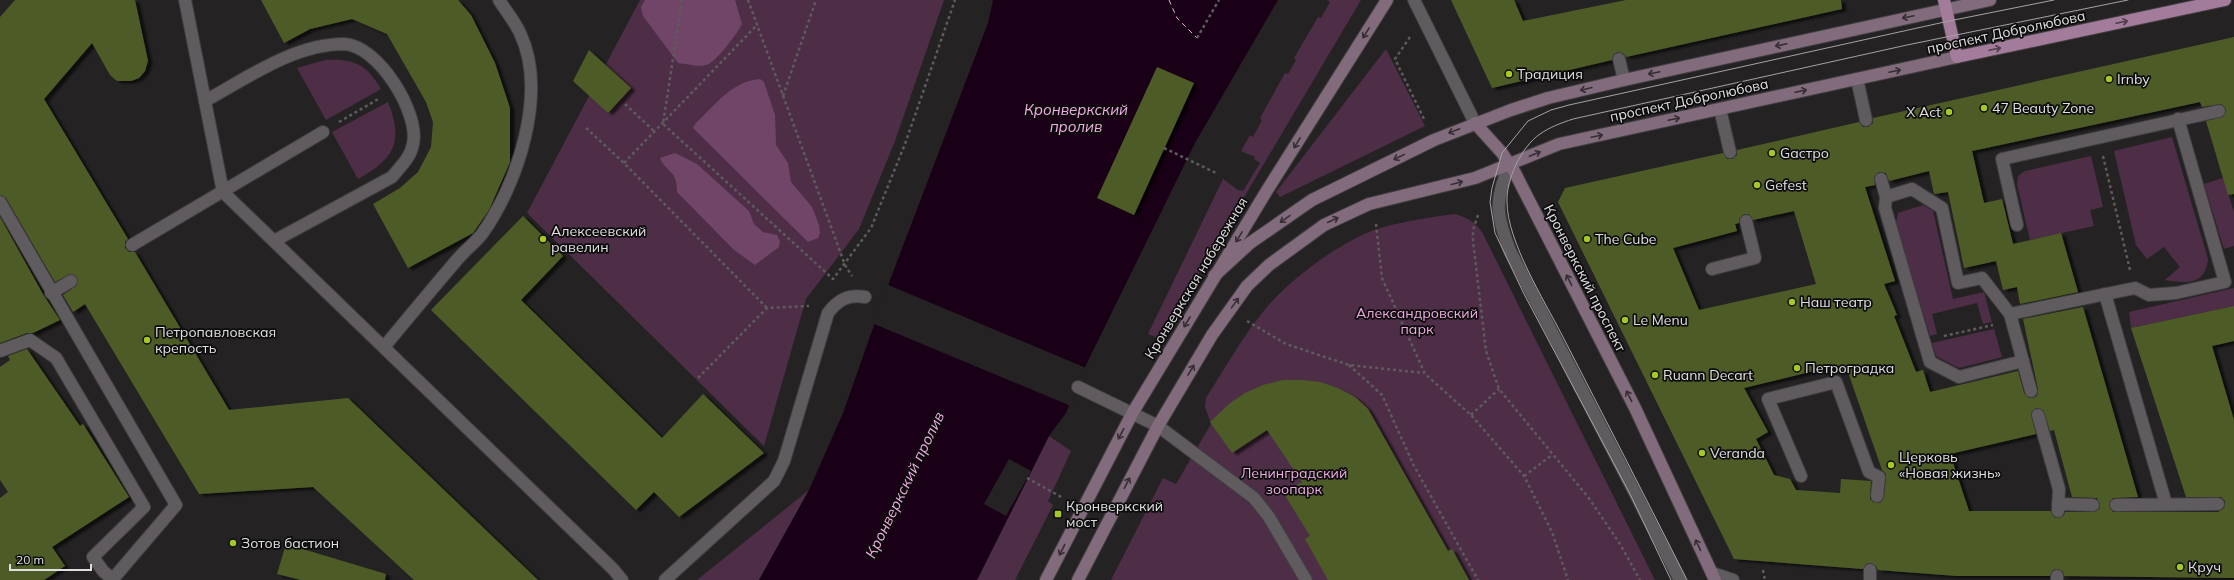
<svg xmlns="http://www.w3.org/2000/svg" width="2234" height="580" viewBox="0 0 2234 580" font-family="Mulish,sans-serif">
<defs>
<filter id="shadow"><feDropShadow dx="4.5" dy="2.5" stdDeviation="1" flood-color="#0009"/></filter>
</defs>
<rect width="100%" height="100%" fill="#252224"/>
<g fill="#4e2e47">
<path d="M640 0H944L895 141 859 229 806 299 764 446 527 213Z"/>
<path d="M1327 0H1361L1160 339 1148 334 1223 179 1238 190 1243 191 1260 163 1254 159 1255 157 1241 151 1250 135 1253 137 1262 120 1260 118 1285 73 1288 74 1296 60 1294 58 1318 17 1321 18 1330 2Z"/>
<path d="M1386 49 1425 126 1280 197 1276 192Z"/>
<path d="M325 60C354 59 365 63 381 89L326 120 297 68Z"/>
<path d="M388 102C404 142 394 159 358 179L332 132Z"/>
<path d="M2172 137 2208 259C2205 286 2187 283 2165 280L2180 267 2164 247 2147 259 2136 245 2114 151Z"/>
<path d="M2091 156 2103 207 2090 210 2094 226 2030 240 2017 184 2018 176 2025 171Z"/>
<path d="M2223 178 2234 212V246L2224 249 2204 184Z"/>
<path d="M1923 205 1933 211 1953 299 1984 292 1992 322 1983 324 1977 303 1932 314 1937 334 1930 336 1896 223 1898 213Z"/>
<path d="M1455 214C1468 218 1476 222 1483 234L1655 580H1111L1163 478 1176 484 1211 424 1205 407 1206 398C1226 367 1243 335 1267 307 1292 278 1334 247 1369 232 1391 223 1431 217 1455 214Z"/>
<path d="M2234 288V306L2131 328 2129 312Z"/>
<path d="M1994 329 2002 357 1959 368 1936 356 1932 343Z"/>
<path d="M1049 436 1071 451 1048 501 1053 505 1015 580H977Z"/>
<path d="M809 490 759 580H697Z"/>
</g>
<g fill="#714568">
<path d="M645 0H735L742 24C737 34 718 59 709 64 700 68 688 64 678 63L643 16 641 7Z"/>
<path d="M760 79 764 82 775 115 776 145 788 163 791 182 812 207 819 225 820 233 818 238 808 242 693 128 695 124C714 106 732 81 760 79Z"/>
<path d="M675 153 697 164 749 211 754 224 763 232 777 235 780 241 779 247 755 265 734 250 677 192C677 169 667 174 660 158Z"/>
</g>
<path fill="#1a0016" d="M993 0H1278L1195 143 1086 365 1066 413 1049 436 977 580H759L809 490 843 413 890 280 988 23Z"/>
<g fill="#252224">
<path d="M886 284 1086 368 1071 406 872 323Z"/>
<path d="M1009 459 1031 471 1006 516 984 504Z"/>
</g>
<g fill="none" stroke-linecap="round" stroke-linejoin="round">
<path stroke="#f2ace4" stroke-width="1" stroke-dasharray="5 4" stroke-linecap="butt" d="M1169 0 1177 18 1197 38"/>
</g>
<g fill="#4e5c27" fill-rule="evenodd" filter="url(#shadow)">
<path d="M15 0H135L148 61 145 71 139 78 131 81H117L110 75 92 43 44 99 128 239 125 242V248L129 252H135L229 410 348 398 538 580H414L313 487 199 494 85 304 73 312 63 295 77 285V277L70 274 55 282 6 198 0 195V17Z"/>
<path d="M261 0H458L471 15 495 63 510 108V162L489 210 473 233 408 268 373 204 400 188 418 172 431 147 433 122 426 102 387 34 352 19 310 29 284 43Z"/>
<path d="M1451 0H1514L1523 21 1626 0H1841L1842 9 1626 57 1624 54 1618 52 1614 54 1612 60 1492 88Z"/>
<path d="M2234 37V194L2228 195 2206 121 2224 116 2226 109 2221 104 2202 107 2200 102 1972 151 1984 203 2002 199 2013 244 2061 233 2078 292 2020 304 2017 287 2003 290 1996 261 1964 268 1948 192 1934 194 1929 171 1889 181 1886 173 1879 172 1874 177 1875 185 1865 187 1895 281 1884 284 1897 315 1894 316 1916 372 1923 370 1930 392 2018 371 2024 393 2029 398H2033L2037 396 2038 389 2023 319 2083 307 2138 497 2113 498 2109 505 2113 512H2218L2224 508 2225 501 2221 497H2186L2131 328 2234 306V341L2212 346 2234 420V578L2064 576 2063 572 2057 569 2053 570 2050 576H1957L1878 570 1876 566 1870 563 1866 564 1863 569 1734 559 1558 202 1565 188 1723 153 1727 159H1732L1737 155V150L1859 122 1863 127H1868L1873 123V118ZM1794 211 1816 284 1699 310 1673 248 1737 231 1735 224 1739 223V219L1744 214H1748L1753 220ZM1834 366 1849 375 1882 470 1886 474 1884 497 1880 503 1873 502 1870 499 1871 481 1841 479 1840 493 1796 490 1790 479 1774 475 1756 439 1768 432 1744 388ZM2036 408 2043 410 2050 431 2054 430 2072 497 2097 498 2100 505 2099 509 2093 512H2065L2064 515 2058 518 2054 517 2051 511H1969L1950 454 2036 434 2031 414Z"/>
<path d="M589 50 631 88 608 113 573 81Z"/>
<path d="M1157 67 1194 83 1134 215 1097 198Z"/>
<path d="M523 216 563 256 521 300 662 438 703 394 764 453 679 517 654 492 636 510 431 310Z"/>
<path d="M0 217 44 296 60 320 33 333H27L0 343Z"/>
<path d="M27 349 80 426 83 424 129 497 52 547 65 566 44 580H0V498L8 492 0 480V367L10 360 8 356Z"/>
<path d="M1283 380H1302L1320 382 1338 388 1355 397 1368 409 1448 551 1452 549 1469 580H1328L1305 539 1310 536 1283 492 1302 482 1267 430 1232 453 1210 422 1229 404 1245 393 1263 385Z"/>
<path d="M286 544 386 574 385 580H301L277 574Z"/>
</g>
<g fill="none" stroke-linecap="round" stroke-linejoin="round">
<defs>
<g id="lane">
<path d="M185 0 223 192 613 569 622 580"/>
<path d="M1619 59 1624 80"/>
<path d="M1857 79 1866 120"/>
<path d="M205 101C247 78 294 44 344 44 378 45 420 113 413 144 411 157 400 167 392 177L274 241"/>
<path d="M1720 109 1730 152"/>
<path d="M1510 164C1494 201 1496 214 1510 251L1680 580"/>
<path d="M1881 179 1886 197 1885 208 1930 362 1959 377 2023 361"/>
<path d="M1886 197 1912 189 1942 208 1958 283 1982 278 2010 314 2031 391"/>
<path d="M0 202 176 505 112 580"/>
<path d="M2017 225 2002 159 2219 111"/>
<path d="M132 245 323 132"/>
<path d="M1712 269 1755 258 1746 221"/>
<path d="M51 293 71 281"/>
<path d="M2105 294 2166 504"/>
<path d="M2010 314 2135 288 2149 295 2176 293 2225 282 2178 119"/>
<path d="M384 347C408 318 432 289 456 261 464 251 474 244 482 234 518 184 548 92 520 33 515 22 506 11 499 0"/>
<path d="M0 351 30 340 56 358 144 507 93 557 103 571 112 579"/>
<path d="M1078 387 1158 426 1254 498 1269 517 1306 580"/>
<path d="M2038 415 2059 489 2058 511"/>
<path d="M1801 476 1768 399 1836 382 1869 472 1879 477 1877 496"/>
<path d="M2058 504 2093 505"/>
<path d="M2116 505 2218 504"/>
<path d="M665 580 774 481 784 461 828 313C838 300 848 294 865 297"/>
<path d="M1870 580V570"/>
<path d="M2057 580V576"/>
</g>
<g id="street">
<path d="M1414 0 1475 123"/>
<path d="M1712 573 1733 580"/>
</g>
<g id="secondary">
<path d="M1475 123 1502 153 1514 171 1635 408 1715 580"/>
<path d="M1214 276 1250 243 1312 200 1434 140 1511 110 1548 98 1624 80 1990 0"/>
<path d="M1046 580 1133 412 1266 192 1387 0"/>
<path d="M1078 580 1158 426 1212 335 1247 286 1269 265 1324 225 1369 204 1475 178 1559 144 1957 57"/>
</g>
<path id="primary" d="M1944 0 1957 57 2225 0"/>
</defs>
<use href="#lane" stroke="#413e40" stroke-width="14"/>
<use href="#street" stroke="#413e40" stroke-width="14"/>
<use href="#secondary" stroke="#413e40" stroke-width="14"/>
<use href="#primary" stroke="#413e40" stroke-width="14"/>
<g stroke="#5e5b5d" stroke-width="2.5" stroke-dasharray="3 3" stroke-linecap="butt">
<path d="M682 0 663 124 833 279 871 228 905 144 955 0"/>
<path d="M748 0 845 265 852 276"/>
<path d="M1410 37 1395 59 1424 119"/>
<path d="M1197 38 1219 0"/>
<path d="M783 96 816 0"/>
<path d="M625 104 655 132"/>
<path d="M339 122 380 98"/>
<path d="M586 128 624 163 767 308"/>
<path d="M1164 148 1216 173"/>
<path d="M2103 156 2130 270"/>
<path d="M624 163 757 25"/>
<path d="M1478 215 1473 230V241L1486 351 1499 389 1588 497 1620 544 1640 580"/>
<path d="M1376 224 1382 278 1425 374 1471 415 1524 476 1552 532 1568 580"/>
<path d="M1247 321 1286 344 1349 365 1424 373"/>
<path d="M1944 336 1993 325"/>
<path d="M1349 365 1382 395 1414 466 1478 580"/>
<path d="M698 378 767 308 809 306"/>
<path d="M1471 415 1499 389"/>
<path d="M1524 476 1552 455"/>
<path d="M1027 478 1063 498"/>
<path d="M1763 570 1765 580"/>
</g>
<use href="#lane" stroke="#5f5b5e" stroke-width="12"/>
<use href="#street" stroke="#5f5b5e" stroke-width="12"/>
<use href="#secondary" stroke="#816b7c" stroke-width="12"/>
<use href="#primary" stroke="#a37b9b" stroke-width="12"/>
<g stroke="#a5a3a5" stroke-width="1">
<path d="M1671 580 1630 494 1524 294 1495 233 1490 202 1492 188 1502 153 1528 121 1551 110 1569 105 1949 21 2054 0"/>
<path d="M1687 580C1646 498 1604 417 1562 335 1544 300 1507 241 1507 202 1506 180 1521 147 1540 134 1550 127 1561 123 1573 119L1907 45 2128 0"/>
</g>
</g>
<defs><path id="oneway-shaft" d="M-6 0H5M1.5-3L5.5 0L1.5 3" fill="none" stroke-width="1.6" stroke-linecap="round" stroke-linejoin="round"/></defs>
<g stroke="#362d34">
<use href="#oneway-shaft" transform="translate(1908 17) rotate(168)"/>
<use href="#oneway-shaft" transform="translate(1366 33) rotate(122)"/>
<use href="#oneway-shaft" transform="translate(1781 45) rotate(168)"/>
<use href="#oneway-shaft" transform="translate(1895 71) rotate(-12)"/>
<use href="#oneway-shaft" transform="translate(1654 73) rotate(168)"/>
<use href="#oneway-shaft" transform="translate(1586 89) rotate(166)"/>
<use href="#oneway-shaft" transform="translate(1801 91) rotate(-12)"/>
<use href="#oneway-shaft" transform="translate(1674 119) rotate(-12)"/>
<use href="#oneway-shaft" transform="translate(1454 131) rotate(158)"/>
<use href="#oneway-shaft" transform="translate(1597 136) rotate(-12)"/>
<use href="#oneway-shaft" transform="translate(1297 143) rotate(122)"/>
<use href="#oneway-shaft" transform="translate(1535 154) rotate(-23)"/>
<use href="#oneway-shaft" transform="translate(1399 157) rotate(154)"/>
<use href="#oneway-shaft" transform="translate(1457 183) rotate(-15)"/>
<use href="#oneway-shaft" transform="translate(1285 219) rotate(145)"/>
<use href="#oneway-shaft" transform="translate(1333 220) rotate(-25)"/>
<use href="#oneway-shaft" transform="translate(1239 237) rotate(122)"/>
<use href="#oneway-shaft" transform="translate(1569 280) rotate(-117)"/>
<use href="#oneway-shaft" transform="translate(1235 303) rotate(-54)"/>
<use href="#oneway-shaft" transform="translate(1187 322) rotate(121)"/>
<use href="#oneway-shaft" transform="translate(1191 370) rotate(-59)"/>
<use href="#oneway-shaft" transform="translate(1629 396) rotate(-117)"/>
<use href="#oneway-shaft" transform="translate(1121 434) rotate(118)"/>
<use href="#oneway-shaft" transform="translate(1127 483) rotate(-63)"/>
<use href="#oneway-shaft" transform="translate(1698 545) rotate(-115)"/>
<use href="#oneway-shaft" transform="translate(1062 550) rotate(117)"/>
</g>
<g stroke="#503e4d">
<use href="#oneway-shaft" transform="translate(2122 22) rotate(-12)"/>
<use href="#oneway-shaft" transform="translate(1995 49) rotate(-12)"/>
</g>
<g fill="#a4c824" stroke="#0d0c0d" stroke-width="1.5">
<circle cx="1509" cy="74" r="4"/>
<circle cx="2109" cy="79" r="4"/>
<circle cx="1984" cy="108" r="4"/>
<circle cx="1949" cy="112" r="4"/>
<circle cx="1772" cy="153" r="4"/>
<circle cx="1757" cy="185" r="4"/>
<circle cx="543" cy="239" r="4"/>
<circle cx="1587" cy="239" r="4"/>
<circle cx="1792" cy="302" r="4"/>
<circle cx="1625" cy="320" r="4"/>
<circle cx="147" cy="340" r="4"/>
<circle cx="1797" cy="368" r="4"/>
<circle cx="1655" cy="375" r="4"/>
<circle cx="1702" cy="453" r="4"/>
<circle cx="1891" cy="465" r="4"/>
<rect x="1054" y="510" width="8" height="8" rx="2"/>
<circle cx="233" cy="543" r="4"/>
<circle cx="2180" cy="567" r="4"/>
</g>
<g text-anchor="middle" stroke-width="3.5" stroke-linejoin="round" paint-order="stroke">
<g font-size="14" fill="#e1dfe1" stroke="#0d0c0d">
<text transform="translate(2006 32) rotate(-12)" y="5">проспект Добролюбова</text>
<text transform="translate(1689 100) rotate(-12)" y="5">проспект Добролюбова</text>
<text transform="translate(1196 278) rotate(-59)" y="5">Кронверкская набережная</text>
<text transform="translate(1585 278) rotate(63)" y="5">Кронверкский проспект</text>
</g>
<g font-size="14" fill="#e1dfe1" stroke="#0d0c0d" text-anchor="start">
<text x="1517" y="79">Традиция</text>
<text x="2117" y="84">Irnby</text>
<text x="1992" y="113">47 Beauty Zone</text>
<text x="1941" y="117" text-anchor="end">X Act</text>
<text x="1780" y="158">Gастро</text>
<text x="1765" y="190">Gefest</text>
<text x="551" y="236">Алексеевский<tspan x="551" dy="16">равелин</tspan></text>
<text x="1595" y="244">The Cube</text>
<text x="1800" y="307">Наш театр</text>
<text x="1633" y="325">Le Menu</text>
<text x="155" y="337">Петропавловская<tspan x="155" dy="16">крепость</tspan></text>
<text x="1805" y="373">Петроградка</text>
<text x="1663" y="380">Ruann Decart</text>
<text x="1710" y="458">Veranda</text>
<text x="1899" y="462">Церковь<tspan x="1899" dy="16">«Новая жизнь»</tspan></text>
<text x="1066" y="511">Кронверкский<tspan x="1066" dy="16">мост</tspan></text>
<text x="241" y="548">Зотов бастион</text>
<text x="2188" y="572">Круч</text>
</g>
<g font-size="14" fill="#f1abe2" stroke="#0d0c0d">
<text x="1417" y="318">Александровский<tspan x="1417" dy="16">парк</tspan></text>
<text x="1294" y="478">Ленинградский<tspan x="1294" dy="16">зоопарк</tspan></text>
</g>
<g font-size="15" font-style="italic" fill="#f2ace4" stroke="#0d0c0d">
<text x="1076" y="115">Кронверкский<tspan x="1076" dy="17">пролив</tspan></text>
<text transform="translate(905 485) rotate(-64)" y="5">Кронверкский пролив</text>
</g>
</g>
<path d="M10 564v6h81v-6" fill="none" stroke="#e1dfe1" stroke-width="2"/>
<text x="16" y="564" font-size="12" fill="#e1dfe1" stroke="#0d0c0d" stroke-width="3" paint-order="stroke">20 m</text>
</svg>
